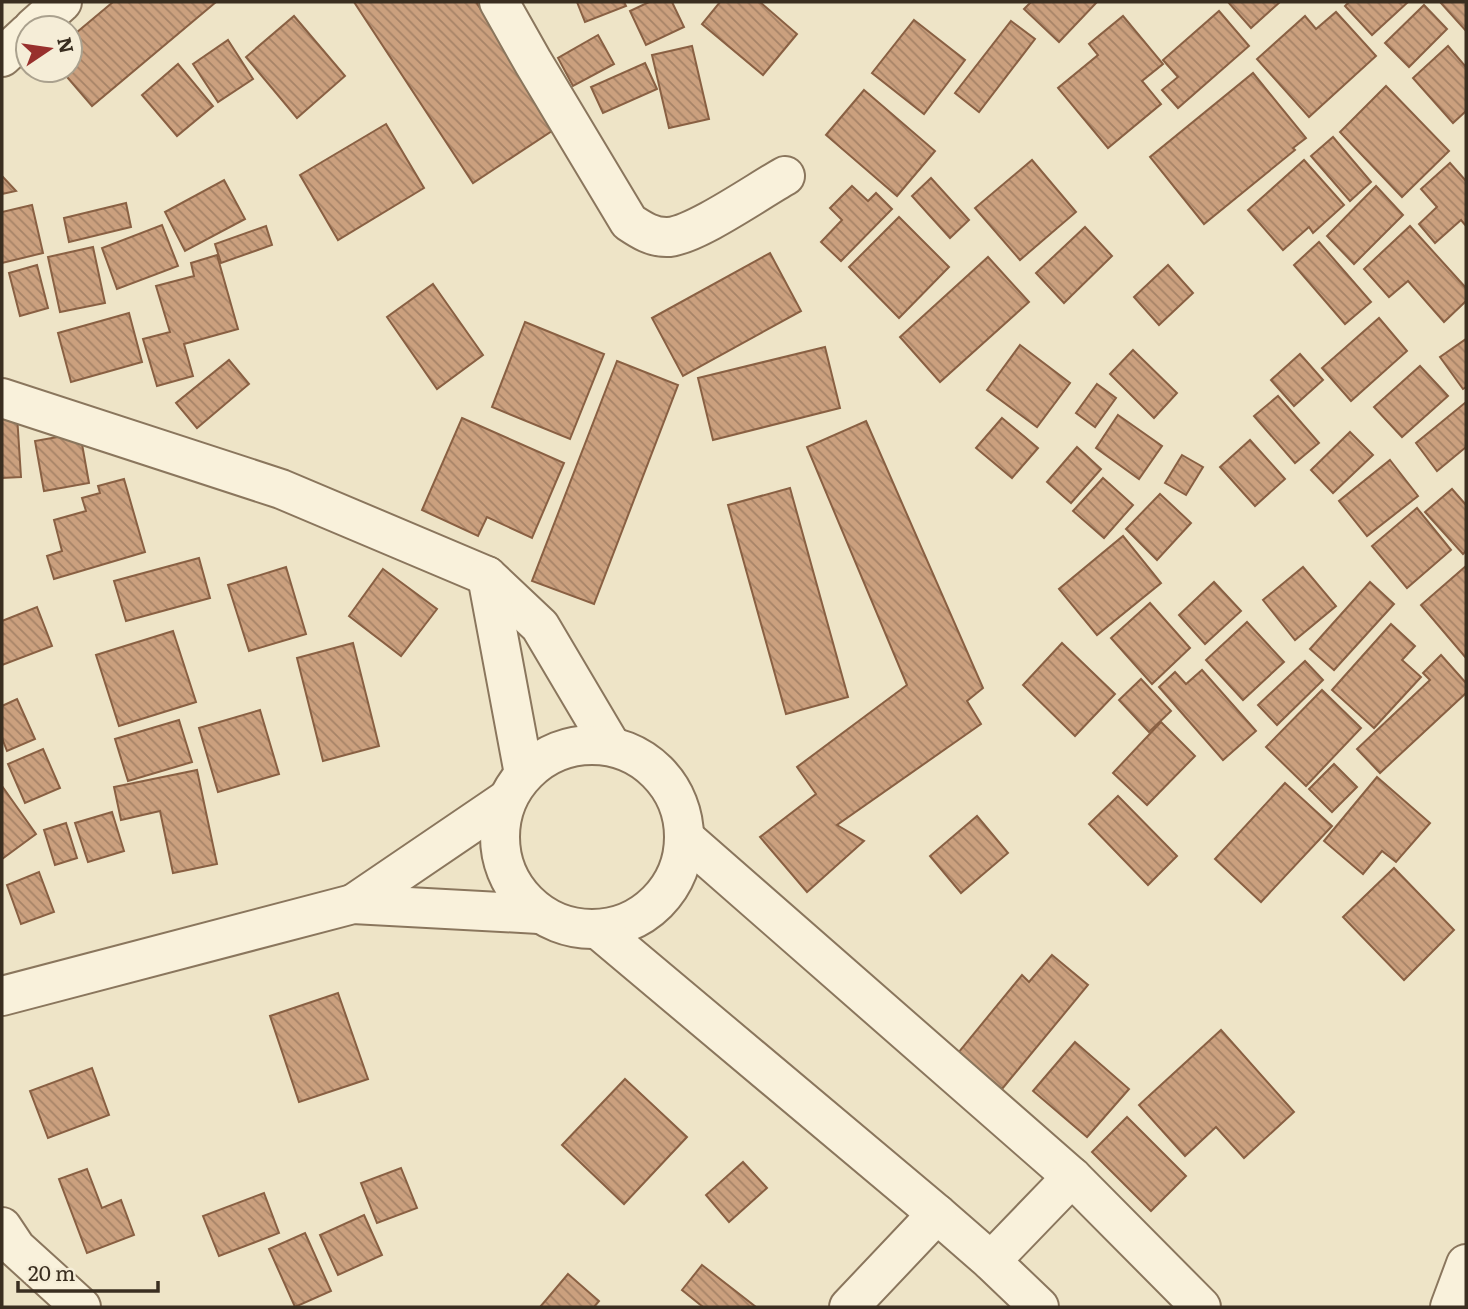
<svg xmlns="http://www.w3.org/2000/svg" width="1468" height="1309" viewBox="0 0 1468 1309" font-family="Literata,serif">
<defs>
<pattern id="building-back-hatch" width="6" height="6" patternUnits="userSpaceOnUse" patternTransform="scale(1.75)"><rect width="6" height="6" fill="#cba07e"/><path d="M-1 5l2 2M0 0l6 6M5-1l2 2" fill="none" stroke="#a68367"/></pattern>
</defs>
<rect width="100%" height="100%" fill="#eee4c7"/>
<g fill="url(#building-back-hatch)" stroke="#896043" stroke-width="2">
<path d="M113 2H216L92 106 61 70H70V38Z"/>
<path d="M354 2H476L558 127 473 183Z"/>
<path d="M577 2H624L626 6 585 22Z"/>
<path d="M649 2H672L684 27 646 45 630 11Z"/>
<path d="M720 2H760L797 34 763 75 702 24Z"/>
<path d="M1031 2H1097L1059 42 1024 9Z"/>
<path d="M1228 2H1280L1251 28Z"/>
<path d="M1349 2H1408L1372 35 1345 6Z"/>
<path d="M1440 2H1466V31Z"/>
<path d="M1424 5 1447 29 1409 67 1385 43Z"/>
<path d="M1219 11 1249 46 1178 108 1162 90 1178 77 1163 60Z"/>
<path d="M1336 12 1376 56 1309 117 1257 59 1305 16 1316 29Z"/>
<path d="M294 16 345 76 297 118 246 57Z"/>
<path d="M1123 16 1163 64 1142 81 1161 104 1108 148 1058 88 1098 55 1089 44Z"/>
<path d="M914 20 965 60 924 114 872 73Z"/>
<path d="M1011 21 1035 39 979 112 955 93Z"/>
<path d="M598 35 614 64 573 86 558 58Z"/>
<path d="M228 40 253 79 218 102 193 64Z"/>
<path d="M692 46 709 119 669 128 652 55Z"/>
<path d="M1448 46 1466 67V111L1453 123 1413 78Z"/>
<path d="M645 63 657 89 603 113 591 87Z"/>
<path d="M178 64 213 106 177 136 142 95Z"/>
<path d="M1253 73 1306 138 1293 148 1295 150 1204 224 1150 157Z"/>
<path d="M1386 86 1449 151 1402 197 1340 132Z"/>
<path d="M864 90 935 151 897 196 826 135Z"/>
<path d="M386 124 424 188 338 240 300 175Z"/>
<path d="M1333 137 1371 182 1350 201 1311 156Z"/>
<path d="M1032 160 1076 212 1020 260 975 208Z"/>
<path d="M1304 160 1344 205 1313 233 1309 227 1283 250 1248 210Z"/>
<path d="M1450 163 1466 181V226L1461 220 1435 243 1419 224 1437 207 1421 189Z"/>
<path d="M2 176 16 191 2 194Z"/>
<path d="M931 178 969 220 950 238 912 196Z"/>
<path d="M224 180 245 219 185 251 165 212Z"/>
<path d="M852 186 868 201 876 193 892 209 841 261 821 242 842 220 830 208Z"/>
<path d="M1376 186 1403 215 1354 264 1327 236Z"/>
<path d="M126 203 131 227 69 242 64 218Z"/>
<path d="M32 205 43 253 2 263V212Z"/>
<path d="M899 217 949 267 899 318 849 267Z"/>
<path d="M162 225 178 266 117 289 102 248Z"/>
<path d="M266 226 272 245 221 263 215 244Z"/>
<path d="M1410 226 1466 288V301L1444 322 1408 281 1389 297 1364 269Z"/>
<path d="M1085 227 1112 256 1064 303 1036 273Z"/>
<path d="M1319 242 1371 302 1345 324 1294 265Z"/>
<path d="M93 247 105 303 60 312 48 257Z"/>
<path d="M770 253 801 311 683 376 652 318Z"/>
<path d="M217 255 238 329 184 344 193 376 157 386 143 339 170 332 156 286 194 276 191 263Z"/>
<path d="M988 257 1029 302 940 382 900 337Z"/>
<path d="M37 265 48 308 20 316 9 273Z"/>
<path d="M1168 265 1193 293 1159 325 1134 297Z"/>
<path d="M433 284 483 355 437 389 387 317Z"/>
<path d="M129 313 142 362 71 382 58 333Z"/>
<path d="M1379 318 1407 351 1351 401 1322 368Z"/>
<path d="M525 322 604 354 570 439 492 407Z"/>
<path d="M1466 339V387L1463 389 1440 357Z"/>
<path d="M1020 345 1070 383 1037 427 987 390Z"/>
<path d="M825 347 840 408 713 440 698 378Z"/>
<path d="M1133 350 1177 393 1154 418 1110 374Z"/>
<path d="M1300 354 1323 380 1294 406 1271 380Z"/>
<path d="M229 360 249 384 197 428 176 403Z"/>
<path d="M617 361 678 385 594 604 532 581Z"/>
<path d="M1420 366 1448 396 1402 437 1374 407Z"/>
<path d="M1097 384 1116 398 1095 427 1076 413Z"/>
<path d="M1278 396 1319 443 1295 463 1254 416Z"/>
<path d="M1466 402V447L1437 471 1416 443Z"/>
<path d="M17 415 21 477 2 478V416Z"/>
<path d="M1118 415 1162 446 1139 479 1096 448Z"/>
<path d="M462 418 564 463 532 538 487 517 478 536 422 510Z"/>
<path d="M1002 418 1038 448 1012 478 976 448Z"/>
<path d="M866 421 983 688 967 701 981 724 837 825 864 841 807 892 760 837 816 794 797 767 907 685 807 447Z"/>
<path d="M1350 432 1373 455 1333 493 1311 470Z"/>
<path d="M80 433 89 483 44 491 35 441Z"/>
<path d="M1250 440 1285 479 1255 506 1220 467Z"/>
<path d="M1077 447 1101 469 1071 503 1047 482Z"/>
<path d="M1182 455 1203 467 1186 495 1165 483Z"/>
<path d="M1390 460 1418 496 1367 536 1339 501Z"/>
<path d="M1103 478 1133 505 1104 538 1073 511Z"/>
<path d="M124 479 145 552 54 579 47 556 62 551 54 520 86 511 82 498 100 493 98 486Z"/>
<path d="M790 488 848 697 786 714 728 505Z"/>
<path d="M1452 489 1466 505V551L1463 554 1425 512Z"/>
<path d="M1160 494 1191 523 1157 560 1126 529Z"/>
<path d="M1417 508 1451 550 1407 588 1372 546Z"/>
<path d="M1123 536 1161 583 1097 635 1059 589Z"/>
<path d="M199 558 210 598 126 621 114 581Z"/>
<path d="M1466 566V658L1421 605Z"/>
<path d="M286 567 306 634 249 651 228 585Z"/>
<path d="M1303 567 1336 606 1295 640 1263 600Z"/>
<path d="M383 569 437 609 401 656 349 616Z"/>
<path d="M1214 582 1241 611 1205 644 1179 615Z"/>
<path d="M1370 582 1394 604 1334 670 1310 649Z"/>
<path d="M1150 603 1190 648 1152 684 1111 638Z"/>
<path d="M37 607 52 646 2 665V621Z"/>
<path d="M1247 622 1284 662 1243 700 1206 660Z"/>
<path d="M1391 624 1415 646 1402 660 1421 677 1374 728 1332 690Z"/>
<path d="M173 631 196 702 119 726 96 655Z"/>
<path d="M353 643 379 746 323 761 297 658Z"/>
<path d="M1062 643 1115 694 1075 736 1023 685Z"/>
<path d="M1441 655 1466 683V693L1380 773 1357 749 1430 680 1423 673Z"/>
<path d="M1305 661 1323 680 1277 725 1258 705Z"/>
<path d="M1202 670 1256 731 1223 760 1159 687 1175 672 1186 684Z"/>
<path d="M1141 679 1171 711 1149 732 1119 700Z"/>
<path d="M1322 690 1361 728 1306 786 1266 747Z"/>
<path d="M17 699 35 739 7 751 2 738V706Z"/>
<path d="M260 710 279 774 218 792 199 728Z"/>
<path d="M179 720 192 762 128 781 115 739Z"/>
<path d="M1161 722 1195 756 1147 805 1113 773Z"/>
<path d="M43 749 60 788 25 803 8 764Z"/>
<path d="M1334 764 1357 787 1332 812 1309 789Z"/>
<path d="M197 770 217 864 173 873 160 811 121 820 114 787Z"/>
<path d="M1377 777 1430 823 1396 862 1382 851 1363 874 1324 841Z"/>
<path d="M1285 783 1332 826 1261 902 1215 859Z"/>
<path d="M2 786 36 834 2 859Z"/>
<path d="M1118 796 1177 856 1148 885 1089 824Z"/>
<path d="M112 812 124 851 88 862 75 823Z"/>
<path d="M977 816 1008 853 961 893 930 856Z"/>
<path d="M66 823 77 858 55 865 44 830Z"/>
<path d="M1394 868 1454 930 1404 980 1343 917Z"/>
<path d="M39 872 54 912 21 924 7 885Z"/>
<path d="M1052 955 1088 985 1002 1089 958 1053 1022 975 1029 982Z"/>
<path d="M338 993 368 1079 299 1102 270 1016Z"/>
<path d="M1221 1030 1294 1112 1244 1158 1216 1127 1185 1156 1139 1105Z"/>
<path d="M1075 1042 1129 1089 1087 1137 1033 1091Z"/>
<path d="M92 1068 109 1115 48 1138 30 1091Z"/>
<path d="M625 1079 687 1137 624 1204 562 1145Z"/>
<path d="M1127 1117 1186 1176 1151 1211 1092 1152Z"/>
<path d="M743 1162 767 1188 729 1222 706 1195Z"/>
<path d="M401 1168 417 1208 377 1223 361 1183Z"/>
<path d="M87 1169 102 1208 121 1200 134 1235 87 1253 59 1179Z"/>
<path d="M264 1193 279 1233 219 1256 203 1216Z"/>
<path d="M364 1215 382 1255 338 1275 320 1235Z"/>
<path d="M305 1233 331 1291 295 1307 269 1249Z"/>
<path d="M702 1265 756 1307H703L682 1290Z"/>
<path d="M568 1274 599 1301 594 1307H540Z"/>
</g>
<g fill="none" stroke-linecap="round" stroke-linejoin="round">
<defs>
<g id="street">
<path d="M499 2 533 62 629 222C641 230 653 238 669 237 697 234 758 191 785 176"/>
<path d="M33 28 62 2"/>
<path d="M2 57 28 33"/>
<path d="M2 398 281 489 487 576 540 626 611 746"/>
<path d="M487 576 524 774"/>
<circle cx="592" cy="837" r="92"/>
<path d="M685 838 1072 1177 1201 1307"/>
<path d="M353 904 506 800"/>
<path d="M600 931 937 1214 991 1261 1039 1307"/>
<path d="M2 996 353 904 539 914"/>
<path d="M2 1227 16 1248 81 1307"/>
<path d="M991 1261 1072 1177"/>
<path d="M849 1307 937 1214"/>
<path d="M1450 1307 1466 1264"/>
</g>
</defs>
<use href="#street" stroke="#8a765d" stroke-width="42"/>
<use href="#street" stroke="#f9f1db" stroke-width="38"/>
</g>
<rect width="1468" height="1309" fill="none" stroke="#3a2e20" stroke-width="7"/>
<g transform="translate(49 49) rotate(77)"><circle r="33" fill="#f5edd7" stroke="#aaa18e" stroke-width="2"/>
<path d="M0-5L12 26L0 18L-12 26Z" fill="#98302d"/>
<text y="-10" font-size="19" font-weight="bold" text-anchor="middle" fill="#3a2e20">N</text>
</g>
<path d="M18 1281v10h140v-10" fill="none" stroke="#3a2e20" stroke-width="3.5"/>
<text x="28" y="1281" font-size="21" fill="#3a2e20" stroke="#f5edd7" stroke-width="5" paint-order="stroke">20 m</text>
</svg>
